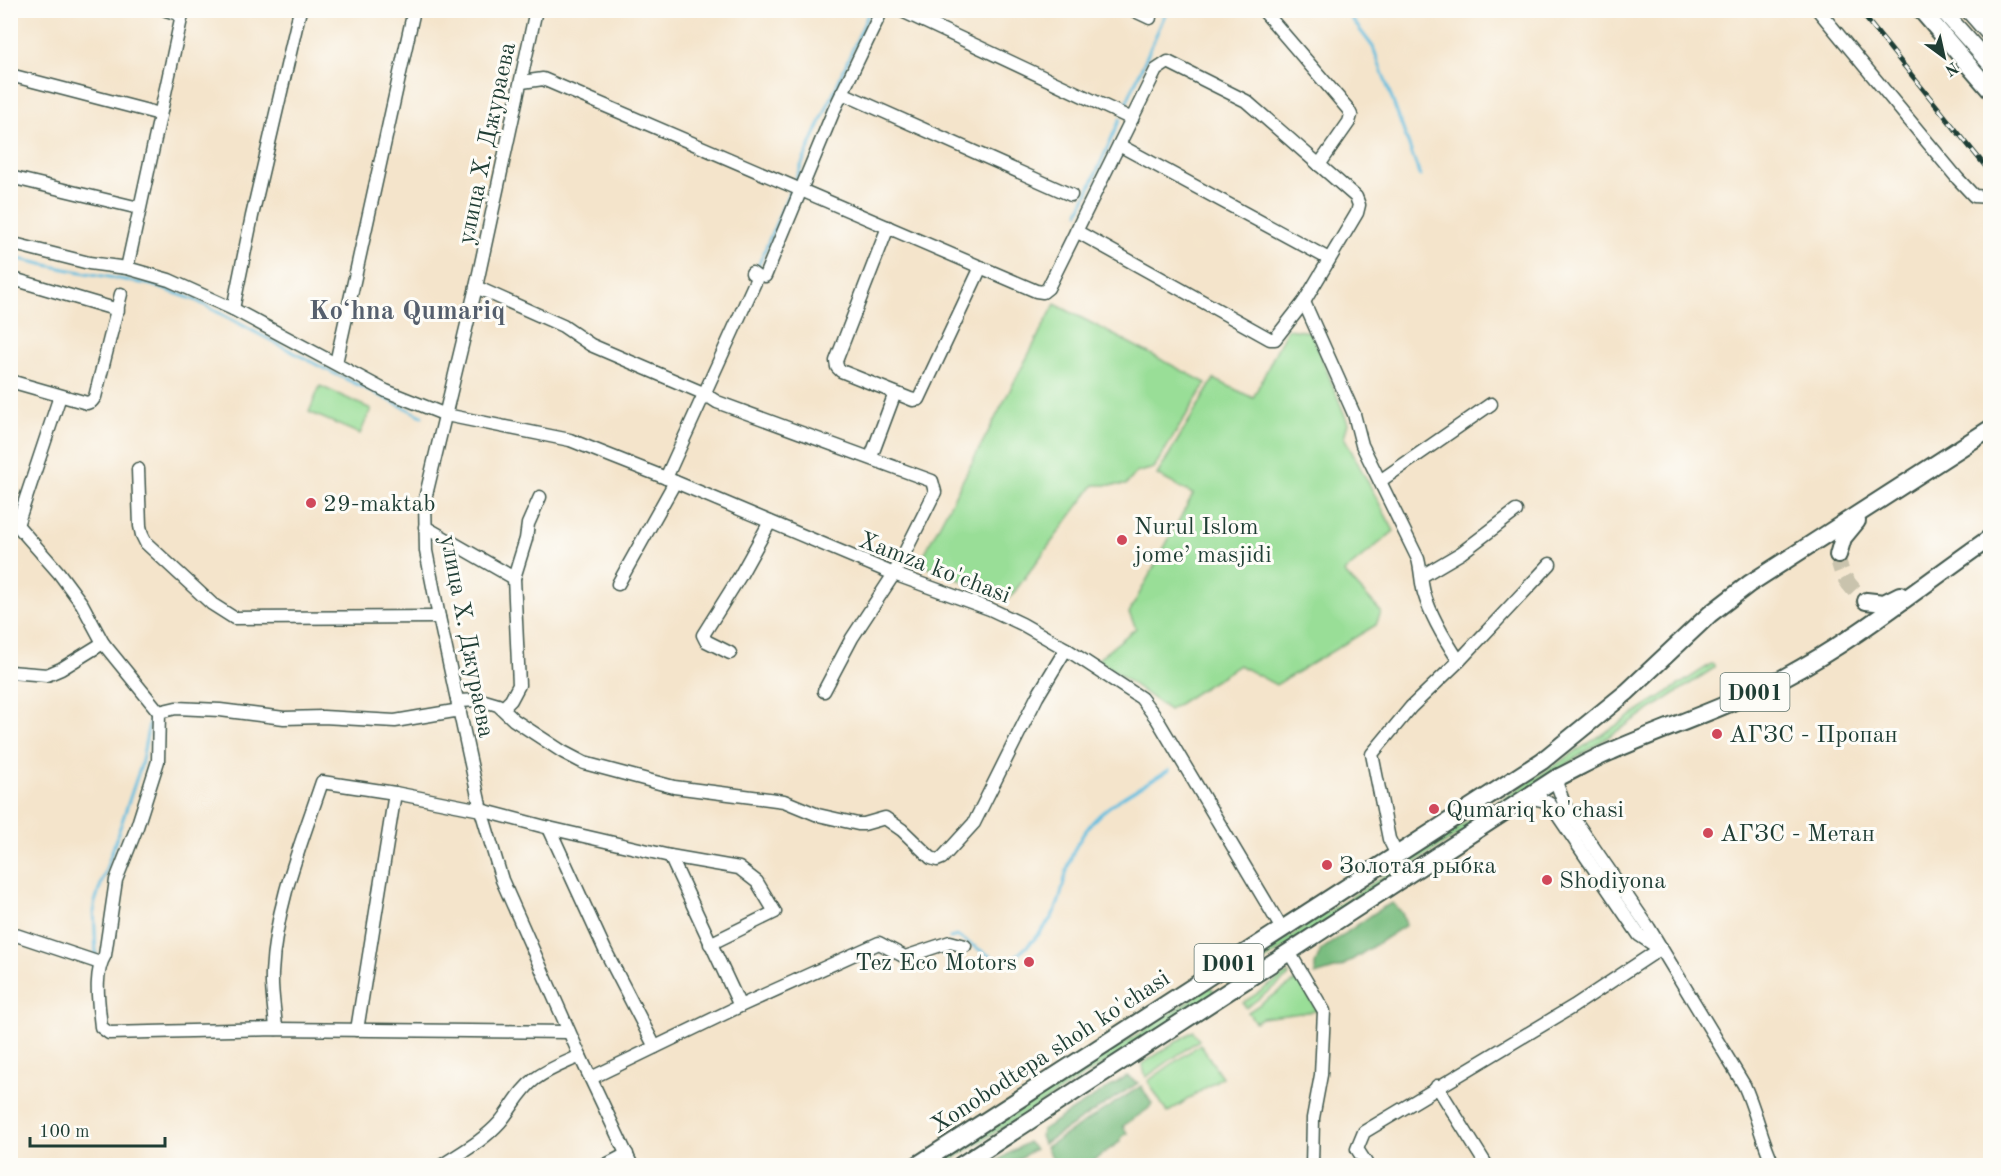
<svg xmlns="http://www.w3.org/2000/svg" width="2001" height="1176" viewBox="0 0 2001 1176" font-family="'Old Standard TT',serif">
<rect width="100%" height="100%" fill="#fdfcf7"/>
<filter id="ink" filterUnits="userSpaceOnUse"><feTurbulence type="fractalNoise" baseFrequency=".0167" numOctaves="2"/><feDisplacementMap in="SourceGraphic" scale="12" xChannelSelector="R" yChannelSelector="G"/><feConvolveMatrix kernelMatrix="1 2 1 2 8 2 1 2 1" color-interpolation-filters="sRGB"/></filter>
<filter id="wash" filterUnits="userSpaceOnUse"><feTurbulence type="fractalNoise" baseFrequency=".008" numOctaves="4" result="noise"/><feDisplacementMap in="SourceGraphic" scale="24" xChannelSelector="R" yChannelSelector="G"/><feGaussianBlur stdDeviation="1.35" result="paint"/><feColorMatrix in="noise" values="0 0 0 0 0 0 0 0 0 0 0 0 0 0 0 0 0 1.4 0 .05"/><feComposite in="paint" operator="in"/></filter>
<g filter="url(#wash)">
<rect width="100%" height="100%" fill="#f4e4cb"/>
<g fill="#99de97" stroke="#5c8e66" stroke-width="1.5">
<path d="M1055 304 1206 383 1154 468 1136 473 1126 485H1094L1009 599 919 564Z"/>
<path d="M1287 329 1311 332 1348 423 1344 437 1394 531 1344 572 1381 612 1376 625 1276 685 1239 665 1169 710 1098 659 1136 628 1129 613 1193 494 1157 475 1214 379 1253 398Z"/>
<path d="M320 386 371 409 360 434 309 412Z"/>
<path d="M1711 664 1714 665V668L1238 978 1235 976V972Z"/>
<path d="M1286 974H1289L1288 977 1246 1008 1243 1003Z"/>
<path d="M1297 980 1301 982 1317 1011 1262 1018 1255 1022 1248 1012Z"/>
<path d="M1211 987 1215 993 944 1165 934 1166Z"/>
<path d="M1193 1031 1199 1040 1146 1077 1142 1064Z"/>
<path d="M1200 1044 1222 1077 1167 1113 1148 1081Z"/>
</g>
<g fill="#7abd80" stroke="#4c7d5a" stroke-width="1.5">
<path d="M1393 903 1402 913 1406 925 1341 967 1315 975V965L1321 950 1382 908Z"/>
<path d="M1127 1076 1138 1083 1043 1144 1040 1136 1043 1129Z"/>
<path d="M1141 1086 1152 1104 1148 1109 1123 1126 1127 1133 1121 1138V1141L1087 1165H1056L1046 1147Z"/>
<path d="M1028 1142 1035 1149 1008 1165H990Z"/>
</g>
<g fill="none" stroke-linecap="round" stroke-linejoin="round">
<g stroke="#61bddf" stroke-width="3">
<path d="M1345 10 1373 47 1420 176"/>
<path d="M1125 106 1167 10"/>
<path d="M794 182 870 10"/>
<path d="M1079 212 1120 119"/>
<path d="M10 257 65 269 152 285 195 300 321 367 422 416"/>
<path d="M756 271 791 188"/>
<path d="M950 938 957 936 995 959 1006 963C1026 950 1052 924 1059 901 1067 873 1068 854 1087 829 1104 804 1143 786 1169 770"/>
<path d="M96 957 94 905 141 765 150 719"/>
<path d="M93 981 94 964"/>
</g>
</g>
</g>
<g filter="url(#ink)">
<g fill="none" stroke-linecap="round" stroke-linejoin="round">
<path stroke="#c9c3ad" stroke-width="16" stroke-dasharray="16 8" stroke-linecap="butt" d="M1838 555C1839 575 1851 589 1866 601"/>
<defs>
<g id="minor">
<path d="M166 10 182 15"/>
<path d="M536 10 476 287 425 499 426 551 439 617 481 810 502 880 580 1056 632 1166"/>
<path d="M900 10 1132 119"/>
<path d="M1133 10 1150 18"/>
<path d="M1263 10 1348 109 1351 115 1349 122 1319 165"/>
<path d="M1818 10 1958 179 1974 196 1990 197"/>
<path d="M10 75 160 114"/>
<path d="M522 82 543 79 550 82 1036 291 1043 292 1048 288 1156 70 1168 62 1246 101 1356 197 1359 205 1357 213 1304 302 1275 339H1270L1076 231"/>
<path d="M842 93 1071 195"/>
<path d="M1119 145 1329 259"/>
<path d="M10 177 139 208"/>
<path d="M888 227 836 361 837 367 841 371 913 400 919 399 981 267"/>
<path d="M10 243 89 263 127 268 169 280 233 309 386 391 446 415 570 440 666 478 894 574 990 609 1022 624 1066 649 1141 698 1157 719 1282 929"/>
<path d="M127 268 183 10"/>
<path d="M765 276 834 110 882 10"/>
<path d="M10 278 118 310"/>
<path d="M476 287 563 326 591 345 703 393 717 402 932 481 935 492 894 574 852 638 824 691"/>
<path d="M1304 302 1354 414 1362 445 1418 559C1421 570 1421 582 1424 593 1431 617 1445 640 1459 661"/>
<path d="M233 309 252 216 300 10"/>
<path d="M336 363 414 10"/>
<path d="M10 381 87 403 92 401 95 397 121 294"/>
<path d="M60 396 17 525 59 573 82 604 103 643 159 712 158 761 137 827 116 880 105 955C93 974 99 1005 101 1027L109 1033 276 1029 569 1032"/>
<path d="M871 457 895 393"/>
<path d="M138 469 140 526 142 535 146 543 212 604 234 618 439 617"/>
<path d="M666 478 756 280V276L752 273"/>
<path d="M1380 481 1491 404"/>
<path d="M425 527 514 578"/>
<path d="M1422 576 1461 553 1516 511"/>
<path d="M618 584 675 482"/>
<path d="M730 653 706 641 703 635 740 576 770 522"/>
<path d="M10 672 47 675 61 669 103 643"/>
<path d="M458 701 481 700 498 705 514 720 563 752 584 763 674 787 784 801 818 815 858 824H864L885 818 902 830 931 858 937 860 942 858 974 823 1037 697 1066 649"/>
<path d="M503 708 511 700 519 685 514 578 526 539 528 524 540 497"/>
<path d="M159 712 176 708 220 710 284 718 323 717 395 721 460 710"/>
<path d="M1555 779 1565 806 1649 928 1744 1085C1756 1111 1761 1139 1774 1166"/>
<path d="M1523 800C1534 798 1541 798 1550 804L1639 935 1657 947"/>
<path d="M549 828 605 950 655 1047"/>
<path d="M1397 855 1389 839 1372 754 1411 707 1459 661 1550 564"/>
<path d="M670 856 740 1006"/>
<path d="M10 933 100 963"/>
<path d="M1289 952 1324 1011 1321 1075 1313 1118 1312 1166"/>
<path d="M276 1029C275 1011 271 991 272 973 275 907 301 844 322 782L395 793 481 810 549 828 670 856 739 868 757 882 775 912 710 944"/>
<path d="M357 1030 395 793"/>
<path d="M591 1078 740 1006 879 943 905 957 950 942 965 946"/>
<path d="M1437 1086 1487 1166"/>
<path d="M441 1166C462 1152 483 1141 500 1122 512 1108 520 1090 535 1079 548 1069 565 1063 580 1056"/>
<path d="M604 1166 627 1154"/>
<path d="M1368 1166 1357 1149 1364 1132 1574 1006 1660 949"/>
</g>
<g id="major">
<path d="M1942 10 1990 64"/>
<path d="M1968 10 1990 35"/>
</g>
<g id="highway">
<path d="M1921 10 1990 90"/>
<path d="M1987 10 1990 14"/>
<path d="M1838 555 1843 538 1857 521"/>
<path d="M1866 601 1884 603 1900 595"/>
<path d="M916 1166 1542 761 1627 692 1710 614 1749 584 1990 429"/>
<path d="M960 1166 1555 779C1574 770 1592 759 1612 751 1669 726 1728 707 1783 678 1857 639 1922 585 1990 538"/>
</g>
</defs>
<use href="#minor" stroke="#3f564b" stroke-width="15"/>
<use href="#major" stroke="#3f564b" stroke-width="18"/>
<use href="#highway" stroke="#3f564b" stroke-width="20"/>
<use href="#minor" stroke="#fff" stroke-width="12"/>
<use href="#major" stroke="#fff" stroke-width="15"/>
<use href="#highway" stroke="#fff" stroke-width="16"/>
<defs>
<path id="rail" d="M1859 10 1990 172"/>
</defs>
<use href="#rail" stroke="#1f3d34" stroke-width="5"/>
<use href="#rail" stroke="#fdfcf7" stroke-width="3" stroke-dasharray="9" stroke-linecap="butt"/>
</g>
</g>
<g fill="#d1495b" stroke="#fdfcf7" stroke-width="2">
<circle cx="311" cy="503" r="6"/>
<circle cx="1122" cy="540" r="6"/>
<circle cx="1717" cy="734" r="6"/>
<circle cx="1434" cy="809" r="6"/>
<circle cx="1708" cy="833" r="6"/>
<circle cx="1327" cy="865" r="6"/>
<circle cx="1547" cy="880" r="6"/>
<circle cx="1029" cy="962" r="6"/>
</g>
<g text-anchor="middle" stroke-width="6" stroke-linejoin="round" paint-order="stroke">
<g fill="#fdfcf7" stroke="#62766e" stroke-width="1.5">
<rect x="1720.5" y="673" width="69" height="38" rx="4.5"/>
<rect x="1194.5" y="944" width="69" height="38" rx="4.5"/>
</g>
<g font-size="22" font-weight="bold" fill="#1f3d34">
<text x="1755" y="700">D001</text>
<text x="1229" y="971">D001</text>
</g>
<g font-size="24" fill="#1f3d34" stroke="#fdfcf7">
<text transform="translate(486 143) rotate(-78)" y="8">улица Х. Джураева</text>
<text transform="translate(935 567) rotate(21)" y="8">Xamza ko'chasi</text>
<text transform="translate(468 636) rotate(79)" y="8">улица Х. Джураева</text>
<text transform="translate(1050 1051) rotate(-33)" y="8">Xonobodtepa shoh ko'chasi</text>
</g>
<g font-size="24" fill="#1f3d34" stroke="#fdfcf7" text-anchor="start">
<text x="323" y="511">29-maktab</text>
<text x="1134" y="534">Nurul Islom<tspan x="1134" dy="28">jome’ masjidi</tspan></text>
<text x="1729" y="742">АГЗС - Пропан</text>
<text x="1446" y="817">Qumariq ko'chasi</text>
<text x="1720" y="841">АГЗС - Метан</text>
<text x="1339" y="873">Золотая рыбка</text>
<text x="1559" y="888">Shodiyona</text>
<text x="1017" y="970" text-anchor="end">Tez Eco Motors</text>
</g>
<g font-size="27" font-weight="bold" fill="#555f6d" stroke="#fdfcf7">
<text x="407" y="319">Koʻhna Qumariq</text>
</g>
</g>
<rect width="2001" height="1176" fill="none" stroke="#fdfcf7" stroke-width="36"/>
<g transform="translate(1944 57) rotate(147)" stroke="#fdfcf7" stroke-width="4.5" paint-order="stroke">
<path d="M0-4.5L10 22L0 15L-10 22Z" fill="#1f3d34"/>
<text y="-9" font-size="16" font-weight="bold" text-anchor="middle" fill="#1f3d34">N</text>
</g>
<path d="M30 1137v9h135v-9" fill="none" stroke="#1f3d34" stroke-width="3"/>
<text x="39" y="1137" font-size="18" fill="#1f3d34" stroke="#fdfcf7" stroke-width="4.5" paint-order="stroke">100 m</text>
</svg>
